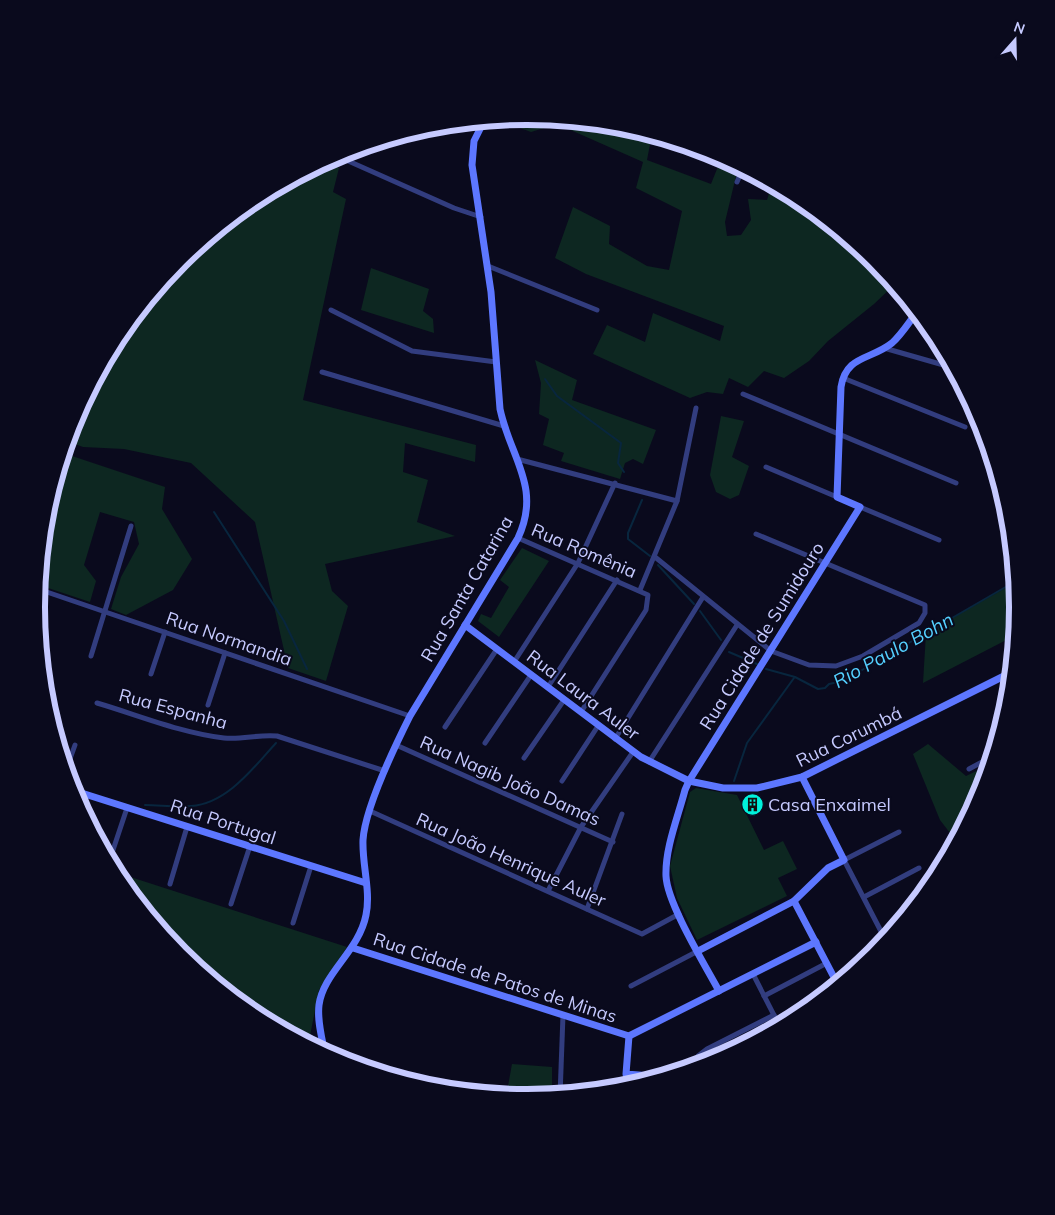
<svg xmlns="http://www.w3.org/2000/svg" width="1055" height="1215" viewBox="0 0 1055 1215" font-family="Mulish,sans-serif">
<rect width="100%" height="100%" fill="#0a0a1d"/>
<g fill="#0d2721">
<path d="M528 116 624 126 652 134 647 160 711 184 719 164 737 172 725 222 727 236 741 235 751 220 748 199 767 200 772 184C818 209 862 244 895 284L874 304 828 341 809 361 784 378 764 371 748 387 729 378 723 394 707 392 690 398 593 354 607 325 645 342 653 313 720 341 724 326 586 274 555 258 573 207 610 226 609 244 647 266 669 270 682 211 636 188 643 162 557 124 531 132 515 126 513 118Z"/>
<path d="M325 161 339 168 333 192 346 199 303 400 476 445 475 462 405 443 403 472 428 480 417 522 455 536 325 564 332 591 348 606 326 681 288 668 255 522 191 463 124 449 83 447 67 441C95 350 176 252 255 199 276 184 302 174 325 161Z"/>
<path d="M371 268 429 289 423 311 433 319 434 333 361 310Z"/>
<path d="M535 360 577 380 572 400 656 430 643 464 633 459 625 463 620 479 561 461 564 453 543 445 549 419 539 414 541 383Z"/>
<path d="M721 416 744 421 732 457 749 466 739 495 730 499 716 492 710 475Z"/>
<path d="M63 453 165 487 162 509 192 559 173 590 126 615 111 609 121 577 139 544 134 522 100 512 84 565 96 581 90 602 39 585 46 511Z"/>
<path d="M522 548 549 561 499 637 478 621 481 614 491 618 509 587 500 580Z"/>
<path d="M1016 582 1019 608 1016 635 923 683 926 633Z"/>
<path d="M928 744 966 776 991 764 981 796 957 842 940 820 913 754Z"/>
<path d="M696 788 737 795 764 850 783 841 797 869 778 878 787 896 697 940 677 898 670 866 690 792Z"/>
<path d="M115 872 347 947 319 990 309 1041C253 1033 141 921 115 872Z"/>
<path d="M512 1064 552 1067V1096L527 1099 506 1097Z"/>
</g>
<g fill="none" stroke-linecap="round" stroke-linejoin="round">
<g stroke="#08263e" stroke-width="2">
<path d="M545 379 557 396 621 443 618 463 624 472"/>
<path d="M642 500 628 533V539L650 556"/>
<path d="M214 512 284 621 307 669"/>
<path d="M658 565 694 604"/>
<path d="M700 611 721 640"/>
<path d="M729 652 757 664"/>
<path d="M766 669 795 677 818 689 825 688 829 684 843 681 1016 581"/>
<path d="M734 781 747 743 794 678"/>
<path d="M145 805C160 805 176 808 191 806 227 804 254 767 276 743"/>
</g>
<g stroke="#323d7f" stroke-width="5">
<path d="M337 156 454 208 481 217"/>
<path d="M737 182 743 168"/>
<path d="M488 266 597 310"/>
<path d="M331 310 412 351 496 362"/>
<path d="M884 348 954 368"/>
<path d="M322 372 504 426"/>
<path d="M843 378 965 427"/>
<path d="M743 394 956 483"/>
<path d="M517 459 677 501"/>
<path d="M766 467 837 497"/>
<path d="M860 507 939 540"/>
<path d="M518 538 648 595 646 610 581 712"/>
<path d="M655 557 771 651 809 665 836 666 863 656 919 623 925 613V605L756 534"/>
<path d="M38 589 410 716"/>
<path d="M640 590 677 501 696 408"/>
<path d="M37 603 41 590"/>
<path d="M91 656 131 526"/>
<path d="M514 662 578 563 615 483"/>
<path d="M151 674 165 632"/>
<path d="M548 687 617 580"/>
<path d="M97 703C138 715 181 733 224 738 242 740 259 734 277 736L385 771"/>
<path d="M208 705 225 653"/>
<path d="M445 727 497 649"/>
<path d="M615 739 703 597"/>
<path d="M485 743 531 675"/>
<path d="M396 745 613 842"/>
<path d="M524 758 564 700"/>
<path d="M649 762 737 625"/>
<path d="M969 769 993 756"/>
<path d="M66 770 75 745"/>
<path d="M562 781 598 726"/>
<path d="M370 811 642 934 679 914"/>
<path d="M109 862 127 808"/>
<path d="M170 884 187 827"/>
<path d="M548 891 581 827 633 752"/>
<path d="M864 897 919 868"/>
<path d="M231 904 250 846"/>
<path d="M587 909 622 814"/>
<path d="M293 923 311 866"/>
<path d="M882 934 899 926"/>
<path d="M886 941 844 860 899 832"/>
<path d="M753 974 780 1027"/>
<path d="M631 986 698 951"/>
<path d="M764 996 827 963"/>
<path d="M692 1068 698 1056 707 1049 774 1015"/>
<path d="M625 1089 626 1074"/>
<path d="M560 1096 563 1015"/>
</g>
<g stroke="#5d77ff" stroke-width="7">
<path d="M465 625 641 757 689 781 723 788H757L802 777 1012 672"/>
<path d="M72 790 366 883"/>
<path d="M794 901 838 985"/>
<path d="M353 948 629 1036 816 942"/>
<path d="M698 951 794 901 828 868 844 860 802 777"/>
<path d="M719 991C705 965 667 903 666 876 665 848 678 817 685 790L689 781 860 507 837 497 841 387C846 355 871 360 892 343 902 334 909 322 917 312"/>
<path d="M629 1036 626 1074 664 1077"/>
<path d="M325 1054C322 1038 317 1021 319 1005 323 973 359 951 366 915 371 891 362 865 363 840 365 807 395 746 410 716L518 538C542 487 510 457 500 409L491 292 472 165 474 141 484 121"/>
</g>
</g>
<defs>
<symbol id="building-disc" viewBox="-11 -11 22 22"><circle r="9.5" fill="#00f1dc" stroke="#0a0a1d"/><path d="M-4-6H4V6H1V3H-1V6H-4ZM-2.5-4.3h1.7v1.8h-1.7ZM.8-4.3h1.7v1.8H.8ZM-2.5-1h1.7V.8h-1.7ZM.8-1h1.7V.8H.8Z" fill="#111"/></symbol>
</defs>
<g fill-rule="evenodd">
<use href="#building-disc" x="740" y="792" width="25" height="25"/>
</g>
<g text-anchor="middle" stroke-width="4" stroke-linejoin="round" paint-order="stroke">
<g font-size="18" fill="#c6caff" stroke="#0a0a1d">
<text transform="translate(584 551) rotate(23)" y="6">Rua Romênia</text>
<text transform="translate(467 589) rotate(-60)" y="6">Rua Santa Catarina</text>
<text transform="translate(762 636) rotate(-58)" y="6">Rua Cidade de Sumidouro</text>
<text transform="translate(229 639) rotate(19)" y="6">Rua Normandia</text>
<text transform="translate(583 695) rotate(37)" y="6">Rua Laura Auler</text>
<text transform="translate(173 709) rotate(15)" y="6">Rua Espanha</text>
<text transform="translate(849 737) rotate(-26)" y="6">Rua Corumbá</text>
<text transform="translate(510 781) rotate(24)" y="6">Rua Nagib João Damas</text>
<text transform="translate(223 822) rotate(18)" y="6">Rua Portugal</text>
<text transform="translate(511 860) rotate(24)" y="6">Rua João Henrique Auler</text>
<text transform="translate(495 978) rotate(18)" y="6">Rua Cidade de Patos de Minas</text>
</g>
<g font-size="18" fill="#c6caff" stroke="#0a0a1d" text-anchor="start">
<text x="768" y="811">Casa Enxaimel</text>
</g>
<g font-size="19" font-style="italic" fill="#54d0ff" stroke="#0a0a1d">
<text transform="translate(893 650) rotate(-29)" y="7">Rio Paulo Bohn</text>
</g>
</g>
<path d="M0 0H1055V1215H0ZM45 607a482 482 0 1 1 964 0a482 482 0 1 1-964 0Z" fill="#0a0a1d" fill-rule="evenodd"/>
<path fill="none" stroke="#c6caff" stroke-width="6" d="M45 607a482 482 0 1 1 964 0a482 482 0 1 1-964 0Z"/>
<g transform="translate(1015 40) rotate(20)" stroke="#0a0a1d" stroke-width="4" paint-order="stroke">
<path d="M0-4L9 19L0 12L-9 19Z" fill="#c6caff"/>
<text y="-8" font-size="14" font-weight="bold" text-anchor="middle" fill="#c6caff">N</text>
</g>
</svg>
